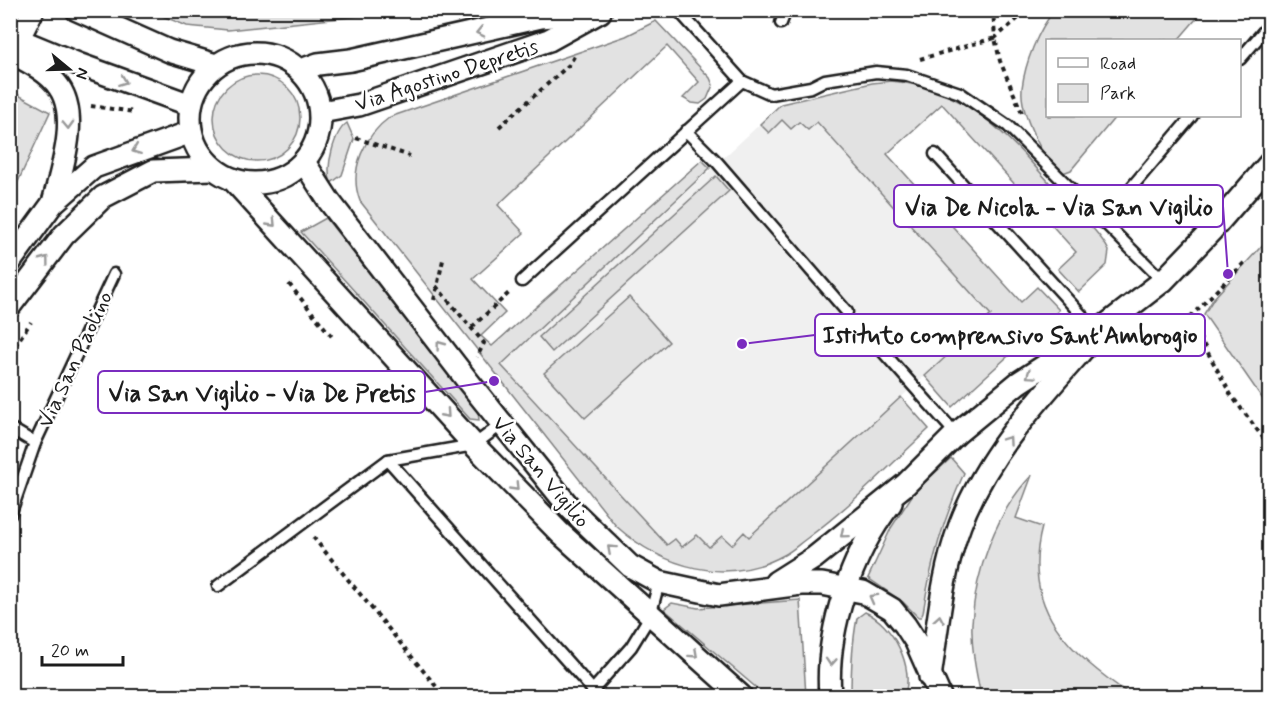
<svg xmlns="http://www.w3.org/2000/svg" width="1280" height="707" viewBox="0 0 1280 707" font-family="Mynerve,sans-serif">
<rect width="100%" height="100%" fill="#fff"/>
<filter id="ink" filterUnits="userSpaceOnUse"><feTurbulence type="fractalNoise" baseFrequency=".0167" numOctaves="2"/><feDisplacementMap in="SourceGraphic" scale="12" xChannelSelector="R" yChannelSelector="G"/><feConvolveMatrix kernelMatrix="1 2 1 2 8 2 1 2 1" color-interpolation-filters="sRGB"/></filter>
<g filter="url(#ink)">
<path fill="#f0f0f0" d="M782 120 816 122 991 315 749 537 745 532 732 545 667 546 500 365 760 124 769 132Z"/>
<g fill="#e2e2e2" stroke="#7f7f7f" stroke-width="1.5">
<path d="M150 11H407L228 30 187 26Z"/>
<path d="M1054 11H1203L1178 40H1048V116H1116L1071 170 1063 173C1042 162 1020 111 1022 88 1025 63 1038 30 1054 11Z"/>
<path d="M656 21 710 78 713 85 707 99 700 104 692 103 683 98 699 82 667 46 498 205 524 233 473 279 505 313 481 336 492 346 702 160 710 168 501 365 667 545 675 539 682 547 697 535 709 547 722 536 732 545 744 532 749 537 901 397 929 429C889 466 850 507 806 539 799 544 792 551 784 555 726 587 662 567 616 526L360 201C348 170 365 135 390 117L626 36Z"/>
<circle cx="257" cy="118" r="43"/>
<path d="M891 81C972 88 1013 142 1064 199 1079 215 1099 231 1109 251L1107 265 1079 292 1058 269 1076 252 942 104 887 154 1021 302 1037 287 1059 310 952 407 925 376 991 315 817 122 808 130 799 122 791 129 782 120 769 133 760 124 781 104 872 83Z"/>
<path d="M11 91 50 112 11 197Z"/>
<path d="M347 123 354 139 342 175 331 183C325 168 334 132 347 123Z"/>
<path d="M716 176 729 191 552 352 539 337Z"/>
<path d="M326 218 478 412 479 420 470 419 301 232Z"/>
<path d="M1269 238V408L1204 314 1214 298Z"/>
<path d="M629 297 669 342 585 418 544 373Z"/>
<path d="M951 458 964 473C943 521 931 561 923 613L921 617H918L903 602 868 578 891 528 915 491Z"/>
<path d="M1032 475 1016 518 1042 527C1020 610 1071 654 1132 696H981C976 672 971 648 972 623 975 572 996 512 1032 475Z"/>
<path d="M800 600 806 696H766L664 609 672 603 698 608Z"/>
<path d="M865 612C892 623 916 668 904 696H851C851 670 852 644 857 618Z"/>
</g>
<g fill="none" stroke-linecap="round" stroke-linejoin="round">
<defs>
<g id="service">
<path d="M678 10 742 81 771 94 811 87 825 80 876 72 907 75 960 93 1008 126 1163 281"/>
<path d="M781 23 786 10"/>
<path d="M1240 59 1270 24"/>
<path d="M686 131 717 162 847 312"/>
<path d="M935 154 1097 332"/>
<path d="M1102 222 1192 116"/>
<path d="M522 281 742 81"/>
<path d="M868 335 956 434"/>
<path d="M10 428 35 443"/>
<path d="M388 460 598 696"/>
<path d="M10 515 35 443 114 274"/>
<path d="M218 586 388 460 474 445 502 424"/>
<path d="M592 691 631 647 650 616 659 582"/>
</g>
<g id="minor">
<path d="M77 10 169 51 216 65"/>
<path d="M10 27 24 28 33 10"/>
<path d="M10 36 78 64 191 105"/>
<path d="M10 52C27 61 48 71 59 87 80 117 61 171 53 203"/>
<circle cx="255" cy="118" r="65"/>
<path d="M301 70 318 64 351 60 541 17 600 12"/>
<path d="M321 112 359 105 549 40 596 14"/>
<path d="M304 162 329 201 467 380 570 508 630 566 659 582 719 595 801 584H822L863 592 892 609 905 625 916 642 940 696"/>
<path d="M233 180 474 445 560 533 741 696"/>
<path d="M10 262 53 203 94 167 191 132"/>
<path d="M10 306 64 235 103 197 153 171 213 169"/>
<path d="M776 582 814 558 906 484 956 434 1018 383 1097 332 1163 281 1212 230 1270 163"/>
<path d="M930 677C938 626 942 573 960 525 986 456 1037 401 1085 347"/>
<path d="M830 696C825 632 851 554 891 503"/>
</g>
</defs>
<use href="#service" stroke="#1c1c1c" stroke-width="15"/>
<use href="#minor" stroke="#1c1c1c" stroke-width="26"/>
<g stroke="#1c1c1c" stroke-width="4" stroke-dasharray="4.5 4.5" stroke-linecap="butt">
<path d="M993 10 995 38 1028 10"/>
<path d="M920 59 995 38 1000 61 1022 113"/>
<path d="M91 106 134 112"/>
<path d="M499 127 569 65 576 53"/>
<path d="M356 138 410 156"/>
<path d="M1244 263 1189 318 1231 395 1270 447"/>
<path d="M289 284 333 338"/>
<path d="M436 286 484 343 477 357"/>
<path d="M434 300 443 260"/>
<path d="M472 327 510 292"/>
<path d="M10 353 31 322"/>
<path d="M313 537 444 696"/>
</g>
<use href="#service" stroke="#fff" stroke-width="10"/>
<use href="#minor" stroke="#fff" stroke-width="21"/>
</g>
<defs><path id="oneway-chevron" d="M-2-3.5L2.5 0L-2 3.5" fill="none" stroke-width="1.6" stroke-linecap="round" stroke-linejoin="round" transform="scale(1.5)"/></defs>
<g stroke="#999">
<use href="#oneway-chevron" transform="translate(480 32) rotate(167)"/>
<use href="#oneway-chevron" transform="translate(123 81) rotate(21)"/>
<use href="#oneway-chevron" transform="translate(68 125) rotate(88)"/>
<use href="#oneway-chevron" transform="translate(136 150) rotate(159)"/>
<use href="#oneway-chevron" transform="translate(272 223) rotate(46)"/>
<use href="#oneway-chevron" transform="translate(45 260) rotate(-53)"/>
<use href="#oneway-chevron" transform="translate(440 345) rotate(-127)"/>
<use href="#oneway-chevron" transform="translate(1030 375) rotate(145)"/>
<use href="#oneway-chevron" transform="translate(446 414) rotate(48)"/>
<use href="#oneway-chevron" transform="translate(1008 440) rotate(-55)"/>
<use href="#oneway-chevron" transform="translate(515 487) rotate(46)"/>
<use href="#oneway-chevron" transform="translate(844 534) rotate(140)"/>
<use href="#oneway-chevron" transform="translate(611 549) rotate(-138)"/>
<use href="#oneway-chevron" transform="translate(873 598) rotate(-151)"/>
<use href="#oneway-chevron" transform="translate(939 619) rotate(-80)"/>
<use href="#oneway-chevron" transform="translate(694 654) rotate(42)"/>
<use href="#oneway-chevron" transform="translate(831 662) rotate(94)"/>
</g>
</g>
<g text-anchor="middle" stroke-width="5" stroke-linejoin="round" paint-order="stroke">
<g font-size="22" fill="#1c1c1c" stroke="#fff">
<text transform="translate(446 74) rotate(-18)" y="8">Via Agostino Depretis</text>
<text transform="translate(74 359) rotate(-65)" y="8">Via San Paolino</text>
<text transform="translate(542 471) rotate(50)" y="8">Via San Vigilio</text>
</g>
</g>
<path fill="none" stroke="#7b2cbf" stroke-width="2" d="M1228 274L1223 206M742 344L815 335M494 381L425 392"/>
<g fill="#7b2cbf" stroke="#fff" stroke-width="2">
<circle cx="1228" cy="274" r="6"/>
<circle cx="742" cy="344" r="6"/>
<circle cx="494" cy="381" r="6"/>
</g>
<g fill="#fff" stroke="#7b2cbf" stroke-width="2">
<rect x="894" y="185" width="329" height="42" rx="6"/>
<rect x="815" y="314" width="390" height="42" rx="6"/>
<rect x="98" y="371" width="327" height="42" rx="6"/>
</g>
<g font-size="24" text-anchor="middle" font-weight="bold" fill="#1c1c1c">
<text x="1059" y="215">Via De Nicola - Via San Vigilio</text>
<text x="1010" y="343">Istituto comprensivo Sant'Ambrogio</text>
<text x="262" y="401">Via San Vigilio - Via De Pretis</text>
</g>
<rect width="1280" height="707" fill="none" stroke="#fff" stroke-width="36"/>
<rect x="18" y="18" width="1244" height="671" fill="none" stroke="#1c1c1c" stroke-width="2" filter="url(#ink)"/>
<rect x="1046" y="39" width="195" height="78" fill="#ffffff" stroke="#a4a4a4" stroke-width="1.5"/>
<rect x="1058" y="58" width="30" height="9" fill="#ffffff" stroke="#a4a4a4" stroke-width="1.5"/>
<text x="1100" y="69" font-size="18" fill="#1c1c1c">Road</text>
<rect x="1058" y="84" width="30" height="18" fill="#e2e2e2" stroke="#a4a4a4" stroke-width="1.5"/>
<text x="1100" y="99" font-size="18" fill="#1c1c1c">Park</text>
<g transform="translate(69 69) rotate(109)" stroke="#ffffff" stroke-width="4.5" paint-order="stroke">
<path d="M0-4.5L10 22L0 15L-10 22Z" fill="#1c1c1c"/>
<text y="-9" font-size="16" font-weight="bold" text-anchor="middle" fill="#1c1c1c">N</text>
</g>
<path d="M42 656v9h81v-9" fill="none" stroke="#1c1c1c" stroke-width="3"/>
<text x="51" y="656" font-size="18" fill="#1c1c1c" stroke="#ffffff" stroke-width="4.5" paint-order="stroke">20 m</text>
</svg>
